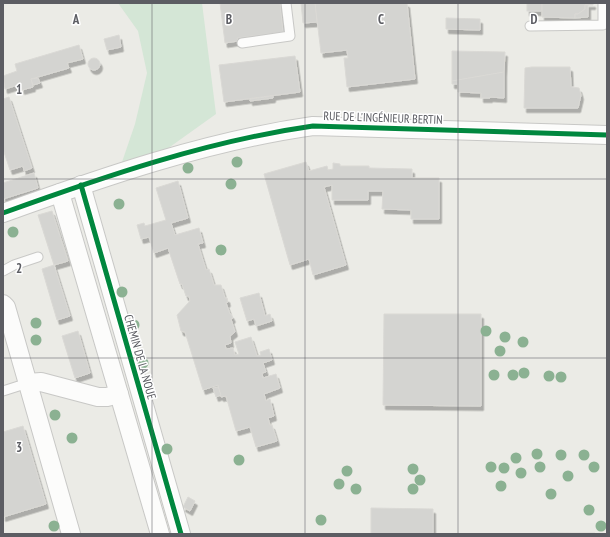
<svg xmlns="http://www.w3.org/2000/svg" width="610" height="537" viewBox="0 0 610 537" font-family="'PT Sans Narrow',sans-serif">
<defs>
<filter id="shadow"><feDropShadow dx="2.5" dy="4.5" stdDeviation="0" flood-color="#0004"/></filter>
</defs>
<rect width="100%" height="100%" fill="#ebebe6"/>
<path fill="#d4e6d6" d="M118 3H202L216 114 167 149 122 162 135 124 147 73 138 31Z"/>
<g fill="#d4d4d1" stroke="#dad9d5" filter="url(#shadow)">
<path d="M220 3H280L283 32 237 38 238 41 225 43Z"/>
<path d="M301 3H315L317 22 303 23Z"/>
<path d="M315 3H407L415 79 347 87 344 58H348L347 50 321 53Z"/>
<rect x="527" y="3" width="15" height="8"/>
<path d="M542 3H593V5H585V9L578 14H575V18L542 17Z"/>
<path d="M585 5H588V17L575 18V14H578L585 9Z"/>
<path d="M446 18 480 19V30L446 29Z"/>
<path d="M119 35 121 47 107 50 104 39Z"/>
<path d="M79 45 83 59 67 63 69 68 31 79 33 87 22 90 21 84 5 89 3 76 17 71 15 64Z"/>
<path d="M452 51 505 52 504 72 452 81Z"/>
<path d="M295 56 300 92 224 102 219 65Z"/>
<circle cx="94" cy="64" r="6"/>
<path d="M532 67H570L571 87 579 88 581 95 578 108H524L525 68Z"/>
<path d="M504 72V98L490 97V98H481V93L458 92V84H452V81Z"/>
<path d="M38 78 40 83 33 85 31 79Z"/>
<path d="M273 96V98L250 101V99Z"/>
<path d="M9 97 32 168 24 171 23 166 10 170 3 149V99Z"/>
<path d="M306 162 309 171 327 166 328 170 333 169V163L340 164V166H369V168L412 169V178H439V219H411V210L382 209 383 191H368V200H332V185L324 187 346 265 313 275 309 259 290 265 264 174Z"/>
<path d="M34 173 38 188 3 199V183Z"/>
<path d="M178 181 188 218 171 223 175 235 199 228 203 243 198 244 206 270 209 269 214 285H221L225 298H227L228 302 226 303 230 314H231L233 318 231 319 235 332 230 336 231 343 225 345 226 349 233 348 235 355 239 354 235 342 251 337 257 356 261 355 260 352 269 349 272 360 263 363 266 372 262 373 263 378 276 374 280 388 264 394 266 401 270 399 274 416 268 418 270 425H272L277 441 256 447 250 427 236 431 226 396 221 397 218 385 203 390 185 332 181 331 177 315 190 301 189 296H186L182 284H180L168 248 154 253 149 237 141 239 137 225 144 223 145 226 166 220 156 188Z"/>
<path d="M52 211 68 261 54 265 38 215Z"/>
<path d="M54 265 70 316 57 320 42 269Z"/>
<path d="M259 293 265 316 270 314 272 321 256 326 254 319 247 321 240 298Z"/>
<path d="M384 314H481V406L383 405Z"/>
<path d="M78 331 90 373 75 378 62 336Z"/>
<path d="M218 387 221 395 216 397 213 388Z"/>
<path d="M23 426 46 504 3 517V432Z"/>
<path d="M188 497 195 501 190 511 183 507Z"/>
<path d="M371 508 433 509V534H371Z"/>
<path d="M550 533H595V534Z"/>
</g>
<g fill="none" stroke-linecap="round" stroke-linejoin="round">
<defs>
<g id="lane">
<path d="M530 26 603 25V3"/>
<path d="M242 43 290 36 286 3"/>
<path d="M3 271 14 265 38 257"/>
<path d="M3 391 28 383"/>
</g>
<g id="street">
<path d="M81 185 181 534"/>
<path d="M60 193 160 534"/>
<path d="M3 213C103 177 207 141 313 126L607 135"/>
<path d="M3 304 6 307 71 534"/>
<path d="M28 383 41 382 98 397H107L119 394"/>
</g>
</defs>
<use href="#lane" stroke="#c8c8c6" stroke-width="11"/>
<use href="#street" stroke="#c8c8c6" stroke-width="20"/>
<use href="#lane" stroke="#fcfcfb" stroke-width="9"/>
<use href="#street" stroke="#fcfcfb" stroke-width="18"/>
<defs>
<g id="cycleway">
<path d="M81 185 181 534"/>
<path d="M3 213C103 177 207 141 313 126L607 135"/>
</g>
</defs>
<use href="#cycleway" stroke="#fff" stroke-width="8"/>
<use href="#cycleway" stroke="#00873e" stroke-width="5"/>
</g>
<g fill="#8bb192">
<circle cx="237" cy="162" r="5.5"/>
<circle cx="188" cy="168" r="5.5"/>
<circle cx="231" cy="184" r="5.5"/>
<circle cx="119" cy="204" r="5.5"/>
<circle cx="13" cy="232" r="5.5"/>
<circle cx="221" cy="250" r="5.5"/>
<circle cx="122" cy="292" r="5.5"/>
<circle cx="36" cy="323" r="5.5"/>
<circle cx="134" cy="325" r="5.5"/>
<circle cx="486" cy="331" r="5.5"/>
<circle cx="505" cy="337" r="5.5"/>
<circle cx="36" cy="340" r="5.5"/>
<circle cx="523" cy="342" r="5.5"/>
<circle cx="500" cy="351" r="5.5"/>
<circle cx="143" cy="363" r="5.5"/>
<circle cx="524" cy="373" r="5.5"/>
<circle cx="494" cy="375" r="5.5"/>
<circle cx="513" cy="375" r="5.5"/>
<circle cx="549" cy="376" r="5.5"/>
<circle cx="561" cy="377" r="5.5"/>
<circle cx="55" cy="415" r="5.5"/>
<circle cx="72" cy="438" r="5.5"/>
<circle cx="167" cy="449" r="5.5"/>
<circle cx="537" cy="454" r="5.5"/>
<circle cx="561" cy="455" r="5.5"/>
<circle cx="584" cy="455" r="5.5"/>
<circle cx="516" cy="458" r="5.5"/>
<circle cx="239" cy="460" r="5.5"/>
<circle cx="491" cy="467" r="5.5"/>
<circle cx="540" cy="467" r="5.5"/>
<circle cx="594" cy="467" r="5.5"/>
<circle cx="504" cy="468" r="5.5"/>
<circle cx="413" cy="469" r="5.5"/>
<circle cx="347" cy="471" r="5.5"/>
<circle cx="521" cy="473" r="5.5"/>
<circle cx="568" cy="476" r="5.5"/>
<circle cx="420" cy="480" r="5.5"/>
<circle cx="339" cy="484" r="5.5"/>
<circle cx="501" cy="486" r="5.5"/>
<circle cx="356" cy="489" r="5.5"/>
<circle cx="413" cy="489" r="5.5"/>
<circle cx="551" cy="494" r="5.5"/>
<circle cx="589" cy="510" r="5.5"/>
<circle cx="321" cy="520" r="5.5"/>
<circle cx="54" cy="526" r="5.5"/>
<circle cx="601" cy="526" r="5.5"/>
</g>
<path fill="none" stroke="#5c5d63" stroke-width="1" stroke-opacity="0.55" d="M152 3V534M305 3V534M458 3V534M3 179H607M3 358H607"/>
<g text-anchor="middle" stroke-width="3" stroke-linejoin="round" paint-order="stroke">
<g font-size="12" fill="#5c5d63" stroke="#fff">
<text transform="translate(383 118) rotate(2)" y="4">RUE DE L'INGÉNIEUR BERTIN</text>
<text transform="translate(140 357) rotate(74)" y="4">CHEMIN DE LA NOUE</text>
</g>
</g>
<g font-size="13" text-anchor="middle" font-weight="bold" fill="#5c5d63" stroke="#fff" stroke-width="3" stroke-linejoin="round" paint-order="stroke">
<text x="76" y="24">A</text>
<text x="229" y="24">B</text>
<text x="381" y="24">C</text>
<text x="534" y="24">D</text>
<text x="19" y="94">1</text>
<text x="19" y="273">2</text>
<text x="19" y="452">3</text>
</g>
<rect width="610" height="537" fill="none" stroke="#5c5d63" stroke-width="8"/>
</svg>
